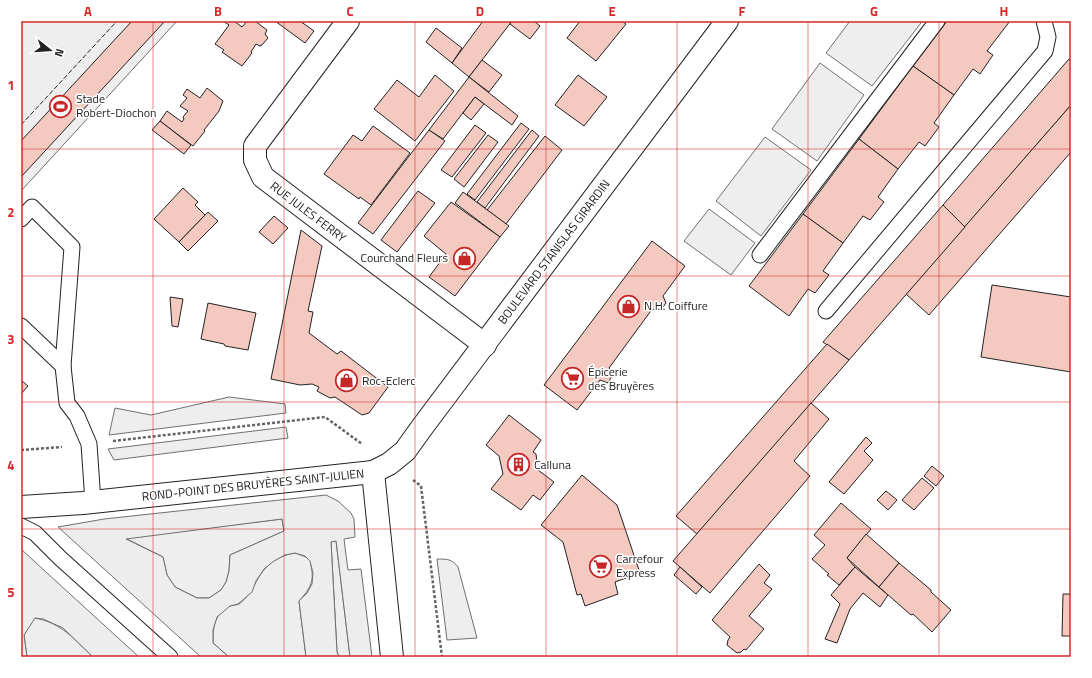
<svg xmlns="http://www.w3.org/2000/svg" width="1092" height="678" viewBox="0 0 1092 678" font-family="'Titillium Web',sans-serif">
<rect width="100%" height="100%" fill="#fff"/>
<g fill="#eee" stroke="#6f6f6f">
<path d="M21 21H177L21 191Z"/>
<path d="M850 21H918L921 23 872 86 826 53Z"/>
<path d="M820 63 864 95 817 161 772 129Z"/>
<path d="M765 137 811 170 761 236 716 201Z"/>
<path d="M709 209 755 243 731 275 684 241Z"/>
<path d="M229 397 285 404 286 413 109 435 115 408 151 415Z"/>
<path d="M286 427 288 438 114 460 108 449Z"/>
<path d="M282 519 284 531 230 555 229 571 226 582 221 590 209 598H197L175 587 167 575 163 557 125 538Z"/>
<path d="M336 540 350 657H339L337 652 331 542Z"/>
<path d="M295 553C300 555 306 556 310 560 311 561 311 564 311 566 315 582 309 590 299 601L306 657H229L213 643C213 635 213 626 217 618 218 614 226 608 230 606 233 605 237 605 239 604 247 598 252 590 256 582 265 565 276 556 295 553Z"/>
<path d="M437 559C447 559 452 559 458 567L477 638 447 640Z"/>
<path d="M34 618C61 622 75 640 93 657H27L24 635Z"/>
</g>
<g fill="#ededed" stroke="#6f6f6f" fill-rule="evenodd">
<path d="M326 495 338 501 351 513 354 519 355 537 344 539 348 570 361 569 372 657H350L336 541 331 542 337 652 339 657H306L299 601 307 593 312 584 313 573 310 561 305 556 295 553 285 555 274 561 264 569 256 581 252 592 238 604 230 606 217 617 213 630V643L229 657H201L58 527 104 519ZM282 519 284 531 230 555 229 571 226 582 221 590 209 598H197L175 587 167 575 163 557 126 539Z"/>
<path d="M21 549 47 573 139 657H93L63 628 43 619 35 618 24 635 27 657H21Z"/>
</g>
<g fill="#f3c9c0" stroke="#222">
<path d="M132 21H165L21 177V141Z"/>
<path d="M223 21H234L242 27 247 21H255L267 30 265 34 268 38 262 45 260 46 256 44 251 52 252 53 242 66 222 52 224 50 215 44 229 25Z"/>
<path d="M275 21H300L314 31 305 43Z"/>
<path d="M483 21H512L469 77 452 63Z"/>
<path d="M512 21H534L540 26 530 39 510 24Z"/>
<path d="M580 21H622L626 24 596 61 567 38Z"/>
<path d="M947 21H1010L987 51 993 55 980 74 973 69 954 95 913 66Z"/>
<path d="M436 28 462 48 452 63 426 42Z"/>
<path d="M1069 59 1071 60V105L965 227 943 205Z"/>
<path d="M482 60 502 75 489 92 469 77Z"/>
<path d="M913 66 954 95 934 123 939 127 925 146 919 142 898 169 859 139Z"/>
<path d="M435 75 454 91 415 141 374 109 397 80 419 97Z"/>
<path d="M578 75 607 97 584 126 555 105Z"/>
<path d="M469 77 518 116 512 125 475 97 443 139 429 130Z"/>
<path d="M207 88 223 101 219 111 204 130 205 131 193 146 160 121 167 111 182 122 184 119 183 117 188 111 180 106 187 98 183 95 187 89 200 98Z"/>
<path d="M475 97 484 104 471 120 463 113Z"/>
<path d="M1071 105V152L929 315 906 294Z"/>
<path d="M160 121 191 145 184 154 152 130Z"/>
<path d="M521 123 529 129 475 200 467 194Z"/>
<path d="M475 125 486 133 452 177 441 170Z"/>
<path d="M373 126 410 153 371 205 360 197 359 199 324 174 353 135 362 141Z"/>
<path d="M429 130 445 141 373 234 358 223Z"/>
<path d="M532 130 539 136 485 208 477 202Z"/>
<path d="M488 135 498 142 464 187 454 179Z"/>
<path d="M545 136 562 150 506 224 487 210Z"/>
<path d="M859 139 898 169 878 197 884 202 870 220 863 216 843 243 803 214Z"/>
<path d="M183 188 198 202 195 205 205 215 179 242 154 219Z"/>
<path d="M418 191 435 203 397 252 381 240Z"/>
<path d="M463 192 509 226 500 237 455 203Z"/>
<path d="M451 202 500 237 455 296 429 277 446 254 424 236Z"/>
<path d="M943 205 965 227 849 360 823 342Z"/>
<path d="M208 212 218 221 188 251 179 242Z"/>
<path d="M803 214 843 243 823 271 829 275 815 293 808 289 789 316 749 286Z"/>
<path d="M274 216 288 228 273 244 259 232Z"/>
<path d="M301 230 322 246 308 311 313 312 309 333 337 354 341 351 388 387 369 413 362 415 335 397 330 398 317 391 319 387 312 384 300 385 271 379Z"/>
<path d="M652 241 685 266 663 296 666 303 661 310 653 308 609 368 613 374 608 383 600 380 577 410 544 385Z"/>
<path d="M992 285 1071 297V372L981 357Z"/>
<path d="M170 297 183 299 178 327 172 326Z"/>
<path d="M208 303 256 313 248 350 225 346 224 344 201 339Z"/>
<path d="M827 344 849 360 697 534 676 516Z"/>
<path d="M21 380 28 386 21 394Z"/>
<path d="M811 403 829 419 794 461 810 476 710 593 673 561Z"/>
<path d="M509 415 541 440 533 452 536 454 537 462 534 467 554 482 540 500 533 495 521 510 491 489 503 474 499 456 486 445Z"/>
<path d="M866 437 872 443 864 451 873 460 844 494 829 482Z"/>
<path d="M932 466 944 476 936 486 924 476Z"/>
<path d="M582 475 617 505 640 573 615 582 618 594 585 606 581 594 577 595 563 542 541 525Z"/>
<path d="M922 478 934 488 914 510 902 500Z"/>
<path d="M886 491 897 500 888 510 877 500Z"/>
<path d="M841 503 871 529 847 558 855 567 839 585 827 575 829 574 812 559 825 545 814 535Z"/>
<path d="M866 534 899 563 879 587 847 558Z"/>
<path d="M899 563 931 590V592L951 610 932 632 913 614 911 615 879 587Z"/>
<path d="M759 564 770 575 764 583 772 589 749 616 764 629 746 650 744 649 741 652 737 653 727 645 728 640 730 637 712 620Z"/>
<path d="M680 567 702 587 696 594 674 575Z"/>
<path d="M855 567 888 595 880 607 863 593 850 609 837 643 825 639 840 604 831 595Z"/>
<path d="M1063 594H1071V636H1062Z"/>
</g>
<g fill="none" stroke-linecap="round" stroke-linejoin="round">
<defs>
<g id="service">
<path d="M21 219 32 207 72 247 63 366"/>
<path d="M760 255 937 21"/>
<path d="M826 311 1045 51 1048 37 1044 21"/>
<path d="M21 326 63 366 67 403 77 416 89 444 93 502"/>
<path d="M21 526 35 533 60 558 170 657"/>
</g>
<path id="minor" d="M348 21 255 146V160L263 177 485 345"/>
<g id="secondary">
<path d="M373 472 392 657"/>
<path d="M21 507 83 503 373 472 389 464 405 451 423 426 727 21"/>
</g>
</defs>
<use href="#service" stroke="#222" stroke-width="17"/>
<use href="#minor" stroke="#222" stroke-width="24"/>
<use href="#secondary" stroke="#222" stroke-width="24"/>
<g stroke="#646464" stroke-width="2.5" stroke-dasharray="3 2" stroke-linecap="butt">
<path d="M113 441 325 417 362 444"/>
<path d="M21 450 62 447"/>
<path d="M413 480 421 486 442 657"/>
</g>
<use href="#service" stroke="#fff" stroke-width="15"/>
<use href="#minor" stroke="#fff" stroke-width="22"/>
<use href="#secondary" stroke="#fff" stroke-width="22"/>
<path stroke="#222" stroke-width="1" stroke-dasharray="5 2" stroke-linecap="butt" d="M21 125 117 21"/>
</g>
<path fill="none" stroke="#d62828" stroke-width="1" stroke-opacity="0.55" d="M153 21V657M284 21V657M415 21V657M546 21V657M677 21V657M808 21V657M939 21V657M21 149H1071M21 276H1071M21 402H1071M21 529H1071"/>
<defs>
<symbol id="stadium-ring" viewBox="-11 -11 22 22"><circle r="9.5" fill="#fff" stroke="#c62828" stroke-width="1.5"/><path d="M0-5a6.5 5 0 1 0 0 10a6.5 5 0 1 0 0-10ZM-3.5-1.8h7v3.6h-7Z" fill="#c62828"/></symbol>
<symbol id="shop-ring" viewBox="-11 -11 22 22"><circle r="9.5" fill="#fff" stroke="#c62828" stroke-width="1.5"/><path d="M-5-2.5h2.3a2.7 3.5 0 0 1 5.4 0H5L5.5 6h-11ZM-1.5-2.5h3a1.5 2.3 0 0 0-3 0Z" fill="#c62828"/></symbol>
<symbol id="supermarket-ring" viewBox="-11 -11 22 22"><circle r="9.5" fill="#fff" stroke="#c62828" stroke-width="1.5"/><path d="M-6-5.5h2.5l.6 2H6L4.5 2H-2.5L-4.4-4H-6ZM-1.5 3.2a1.3 1.3 0 1 0 .1 0ZM3 3.2a1.3 1.3 0 1 0 .1 0Z" fill="#c62828"/></symbol>
<symbol id="building-ring" viewBox="-11 -11 22 22"><circle r="9.5" fill="#fff" stroke="#c62828" stroke-width="1.5"/><path d="M-4-6H4V6H1V3H-1V6H-4ZM-2.5-4.3h1.7v1.8h-1.7ZM.8-4.3h1.7v1.8H.8ZM-2.5-1h1.7V.8h-1.7ZM.8-1h1.7V.8H.8Z" fill="#c62828"/></symbol>
</defs>
<g fill-rule="evenodd">
<use href="#stadium-ring" x="48" y="94" width="25" height="25"/>
<use href="#shop-ring" x="452" y="246" width="25" height="25"/>
<use href="#shop-ring" x="616" y="294" width="25" height="25"/>
<use href="#supermarket-ring" x="560" y="366" width="25" height="25"/>
<use href="#shop-ring" x="334" y="368" width="25" height="25"/>
<use href="#building-ring" x="506" y="452" width="25" height="25"/>
<use href="#supermarket-ring" x="588" y="554" width="25" height="25"/>
</g>
<g text-anchor="middle" stroke-width="3" stroke-linejoin="round" paint-order="stroke">
<g font-size="12" fill="#222" stroke="#fff" text-anchor="start">
<text x="76" y="103">Stade<tspan x="76" dy="14">Robert-Diochon</tspan></text>
<text x="448" y="262" text-anchor="end">Courchand Fleurs</text>
<text x="644" y="310">N.H. Coiffure</text>
<text x="588" y="376">Épicerie<tspan x="588" dy="14">des Bruyères</tspan></text>
<text x="362" y="385">Roc-Eclerc</text>
<text x="534" y="469">Calluna</text>
<text x="616" y="563">Carrefour<tspan x="616" dy="14">Express</tspan></text>
</g>
<g font-size="12" fill="#222" stroke="#fff">
<text transform="translate(308 212) rotate(37)" y="4">RUE JULES FERRY</text>
<text transform="translate(554 252) rotate(-53)" y="4">BOULEVARD STANISLAS GIRARDIN</text>
<text transform="translate(253 485) rotate(-6)" y="4">ROND-POINT DES BRUYÈRES SAINT-JULIEN</text>
</g>
</g>
<rect width="1092" height="678" fill="none" stroke="#ffffff" stroke-width="44"/>
<g transform="translate(50 50) rotate(107)" stroke="#ffffff" stroke-width="3" paint-order="stroke">
<path d="M0-3L7 15L0 10L-7 15Z" fill="#222222"/>
<text y="-6" font-size="11" font-weight="bold" text-anchor="middle" fill="#222222">N</text>
</g>
<rect x="22" y="22" width="1048" height="634" fill="none" stroke="#d62828" stroke-width="1.5"/>
<g font-size="13" text-anchor="middle" font-weight="bold" fill="#d62828">
<text x="88" y="16">A</text>
<text x="218" y="16">B</text>
<text x="350" y="16">C</text>
<text x="480" y="16">D</text>
<text x="612" y="16">E</text>
<text x="742" y="16">F</text>
<text x="874" y="16">G</text>
<text x="1004" y="16">H</text>
<text x="11" y="90">1</text>
<text x="11" y="217">2</text>
<text x="11" y="344">3</text>
<text x="11" y="470">4</text>
<text x="11" y="597">5</text>
</g>
</svg>
